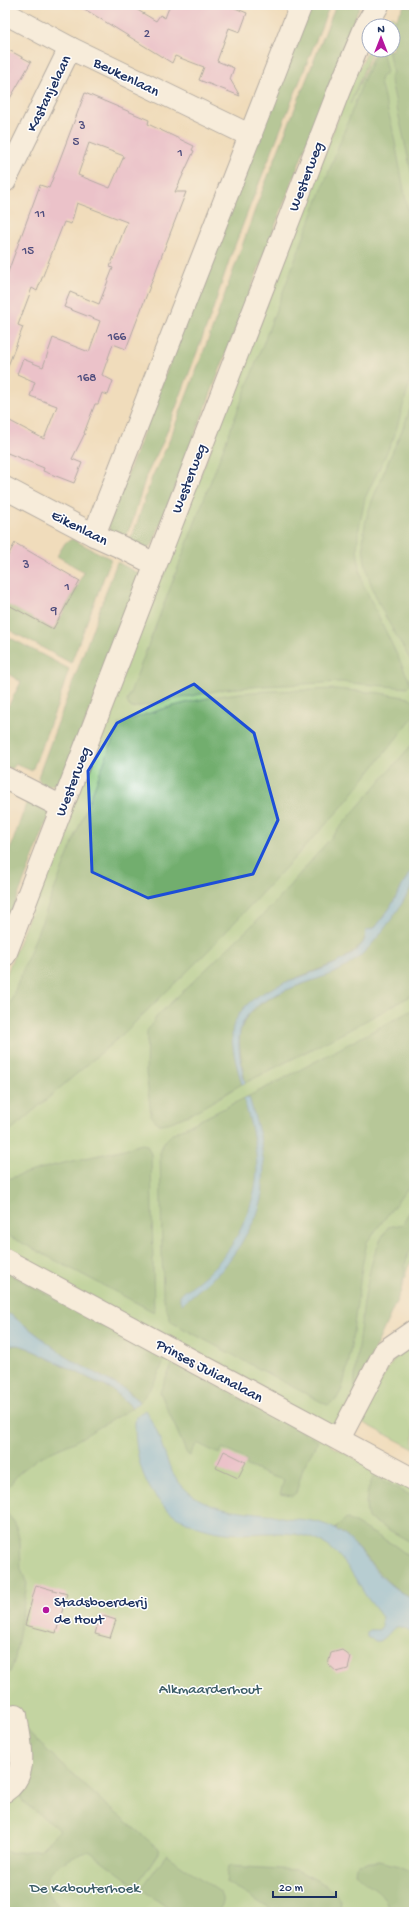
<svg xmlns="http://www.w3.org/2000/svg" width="419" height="1917" viewBox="0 0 419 1917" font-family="'Gochi Hand',sans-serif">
<rect width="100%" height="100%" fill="#fff"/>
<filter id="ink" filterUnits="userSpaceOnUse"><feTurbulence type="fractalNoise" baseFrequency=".025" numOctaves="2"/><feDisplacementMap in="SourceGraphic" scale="8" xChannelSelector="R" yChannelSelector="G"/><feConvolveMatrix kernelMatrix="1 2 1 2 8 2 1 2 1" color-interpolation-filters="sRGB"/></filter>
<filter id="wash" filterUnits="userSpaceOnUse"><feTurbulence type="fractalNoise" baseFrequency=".012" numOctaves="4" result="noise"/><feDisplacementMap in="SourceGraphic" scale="16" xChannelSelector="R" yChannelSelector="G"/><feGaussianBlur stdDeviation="0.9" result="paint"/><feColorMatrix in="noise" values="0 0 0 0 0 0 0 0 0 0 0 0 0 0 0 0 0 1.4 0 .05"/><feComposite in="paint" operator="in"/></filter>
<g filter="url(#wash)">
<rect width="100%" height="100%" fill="#f0dcbb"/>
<g fill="#8dca80" stroke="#547c6f">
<path d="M391 16 414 29V1256L408 1267 400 1293 330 1445 414 1490V1912H5V978L161 576 163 577 165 573 163 572 354 77 369 49 372 50 350 104 375 50H393V26H386Z"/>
<path d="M414 1337V1449L360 1421C376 1390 388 1361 414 1337Z"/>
</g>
<g fill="#72ae6e" stroke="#466e66">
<path d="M305 5H330L250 206 229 261 211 315 163 442 146 476 132 523 124 539 113 534 108 526Z"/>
<path d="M336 5H360L153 544 146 549 129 542 137 523 152 477 168 444 216 319 257 204Z"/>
<path d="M404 6 414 8V184L390 77 393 74 388 50H393L392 26Z"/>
<path d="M377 50H382L387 72 381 77 380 82 392 126 414 243V359L410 382 394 437 365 498 358 533 357 550 362 582 411 684 407 688 341 682 263 686 225 689 132 708 129 706 127 701 364 79Z"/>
<path d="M414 393V666C391 626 358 579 364 531 367 507 380 484 388 462 397 440 410 417 414 393Z"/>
<path d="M72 539 111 559 71 663 5 628V602L54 630 84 572 57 556 65 543Z"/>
<path d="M117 562 142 575 62 782 46 787 40 783 38 777Z"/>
<path d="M5 635 69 669 57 706 32 771 16 764 12 769 5 766V712L21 682 5 672Z"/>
<path d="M335 689 380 693 410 698 414 701V716L341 808 206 953 123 1034 5 1135V1016L119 724C153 710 203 697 240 693 271 690 303 691 335 689Z"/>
<path d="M414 742V865L390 908 376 927 367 931 363 943 341 961 301 976 266 991 240 1013 236 1062 242 1084C224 1094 177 1126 158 1124L151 1115 146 1072 147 1031 157 1016 271 907Z"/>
<path d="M33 799 50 814 5 929V864L26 804Z"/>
<path d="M414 880V994L347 1031 245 1083 239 1042 240 1031 247 1016 264 1002 284 991 340 970 396 912Z"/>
<path d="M414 1009V1180L367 1242 362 1267 349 1361 342 1389 336 1400 327 1405 171 1322 163 1297 160 1153 163 1143 172 1134 275 1083Z"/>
<path d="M142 1144 147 1145 151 1154 154 1312 5 1234V1180C50 1163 96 1158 142 1144Z"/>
<path d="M414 1202V1244L407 1257 401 1291 354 1395C355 1366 359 1338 363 1309 368 1279 371 1252 388 1227L403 1224Z"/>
<path d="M5 1272 165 1359C158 1375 152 1390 139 1402L131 1393 69 1359 11 1315 5 1313Z"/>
<path d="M5 1345H19L28 1348 113 1390 129 1404 132 1408 74 1442 38 1458 19 1473 5 1491Z"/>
<path d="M174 1363 318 1441 303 1468 296 1493 292 1496 280 1494 284 1480 265 1474 246 1465 248 1461 223 1448 219 1454 197 1443 190 1456 187 1454 160 1392 171 1366Z"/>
<path d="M374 1476 414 1497V1544L368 1518C364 1504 367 1488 374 1476Z"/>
<path d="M5 1511 15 1523 20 1541 21 1569 27 1584 15 1659 10 1672 5 1673Z"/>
<path d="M346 1518 394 1545 414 1560V1600C392 1589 379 1572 364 1554 356 1545 345 1537 335 1529Z"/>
<path d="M5 1710 16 1754 5 1784Z"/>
<path d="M23 1728 104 1803 160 1850 136 1886 89 1851C69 1859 47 1866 44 1890L66 1912H5V1849L9 1853 40 1850 60 1830 23 1802 18 1786Z"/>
<path d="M166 1855 220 1892C226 1900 223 1905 217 1912H168V1908L141 1889Z"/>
<path d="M379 1861 400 1866 414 1873V1912H390C382 1885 370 1890 355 1872L356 1866 358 1864Z"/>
<path d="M228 1866 297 1870 328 1886 337 1895 341 1900 340 1912H275L226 1882Z"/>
</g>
<g fill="#72baea" stroke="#4674a4">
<path d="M414 865C414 869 415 876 414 880 411 890 399 908 393 917 378 937 362 959 340 970 311 984 247 994 240 1031 237 1047 241 1067 245 1083L242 1084C238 1069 228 1039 234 1024 253 975 337 979 363 943 365 940 366 935 366 931L376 927 390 908Z"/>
<path d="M249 1097 260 1136 264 1166 262 1199 256 1217 240 1245 222 1270 182 1304 180 1300V1295C192 1286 205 1277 215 1266 238 1243 256 1203 257 1170 257 1146 250 1122 244 1099Z"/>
<path d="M5 1313 11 1315 69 1359 126 1390 139 1402 132 1408 129 1404 113 1390 28 1348 19 1345H5Z"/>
<path d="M145 1410C149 1418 156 1427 159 1437 164 1451 167 1465 176 1478 196 1509 233 1510 265 1514 273 1514 279 1517 286 1518 303 1520 318 1520 333 1528 352 1537 365 1558 378 1573 388 1584 400 1593 414 1600V1633C390 1619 396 1631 380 1641H375L367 1637V1633L370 1630H379L382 1626V1617C377 1610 371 1603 366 1596 355 1578 343 1555 325 1544 293 1526 261 1536 227 1533 163 1526 135 1484 135 1423L136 1417Z"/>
</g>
<g id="blocks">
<g fill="#e4a3da" fill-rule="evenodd">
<path d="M78 5H129L156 21 160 15 165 18 170 5H228L247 13 240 32 229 28 217 61 234 68 230 79 240 96 199 80 204 67 175 56 172 63Z"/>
<path d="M5 48 31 62 5 107Z"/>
<path d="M85 93 149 120 148 124 194 146 192 150 194 151 175 192H186L126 349 113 344 102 375 113 381 108 395 102 393 98 404H95L84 433H85L72 459 82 463 74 483 43 471 44 468 5 452V431L10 421 44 439 57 406 30 396 35 382 17 374 23 359 43 367 53 338 89 352 100 321 64 307 70 292 99 304 113 268 110 267 127 222 77 203 71 224 64 222 37 291 32 288 18 325 23 327 6 371H5V280L40 185 49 188ZM89 143 124 156 110 188 78 175Z"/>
<path d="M15 543 80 581 53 629 5 603V561Z"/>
<path d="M224 1451 246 1462 238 1478 216 1468Z"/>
<path d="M36 1585 67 1594 56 1633 25 1625Z"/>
<path d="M100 1615 116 1620 110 1638 95 1634Z"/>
<path d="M342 1650 351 1657 348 1669 337 1672 328 1664 331 1653Z"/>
</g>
</g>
</g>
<g filter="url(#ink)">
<use href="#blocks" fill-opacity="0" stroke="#666c7f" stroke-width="1"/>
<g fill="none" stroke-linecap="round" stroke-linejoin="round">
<defs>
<g id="minor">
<path d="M5 13 70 48 251 136"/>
<path d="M5 181 70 48"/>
<path d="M5 488 94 535 121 547 155 564"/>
<path d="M94 535 301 5"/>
<path d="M5 778 62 807"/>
<path d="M5 955 339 90 365 28 378 5"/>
<path d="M5 1260 414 1480"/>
<path d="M339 1439 385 1351 414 1331"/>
<path d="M5 1791C31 1774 19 1740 16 1715"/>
</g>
</defs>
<use href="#minor" stroke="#666c7f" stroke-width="24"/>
<use href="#minor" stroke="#fff" stroke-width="22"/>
</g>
</g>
<path d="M0 0H419V1917H0ZM194 684 254 733 278 820 253 874 148 898 92 872 88 771 117 723Z" fill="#f0dcbb" fill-opacity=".55" fill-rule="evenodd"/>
<path fill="none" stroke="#1d4ed8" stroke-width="3" stroke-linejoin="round" d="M194 684 254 733 278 820 253 874 148 898 92 872 88 771 117 723Z"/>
<circle fill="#b5179e" stroke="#fff" stroke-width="1.5" cx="46" cy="1610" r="4"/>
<g text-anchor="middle" stroke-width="3" stroke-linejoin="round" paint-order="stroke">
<g font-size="13" fill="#4d4c7d">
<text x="147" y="37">2</text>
<text x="82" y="129">3</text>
<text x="76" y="145">5</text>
<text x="180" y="156">1</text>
<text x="40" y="217">11</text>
<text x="28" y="254">15</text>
<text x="117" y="340">166</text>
<text x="87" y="381">168</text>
<text x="26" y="568">3</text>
<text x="67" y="590">1</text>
<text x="54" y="614">9</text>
</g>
<g font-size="15" fill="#1b2f5e" stroke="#fff">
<text transform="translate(127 76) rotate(26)" y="5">Beukenlaan</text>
<text transform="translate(48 93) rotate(-64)" y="5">Kastanjelaan</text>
<text transform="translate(305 176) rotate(-69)" y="5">Westerweg</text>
<text transform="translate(188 478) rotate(-69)" y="5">Westerweg</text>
<text transform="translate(80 527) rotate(27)" y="5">Eikenlaan</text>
<text transform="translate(72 781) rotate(-69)" y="5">Westerweg</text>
<text transform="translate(210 1370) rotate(28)" y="5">Prinses Julianalaan</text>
</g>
<g font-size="15" fill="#1b2f5e" stroke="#fff" text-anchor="start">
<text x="54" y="1606">Stadsboerderij<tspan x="54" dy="17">de Hout</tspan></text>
</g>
<g font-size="15" fill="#3d5e68" stroke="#fff">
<text x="210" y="1693">Alkmaarderhout</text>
<text x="85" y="1892">De Kabouterhoek</text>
</g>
</g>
<rect width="419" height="1917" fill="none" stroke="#fff" stroke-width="20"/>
<g transform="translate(381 38)"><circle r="19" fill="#ffffff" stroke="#a4acbf"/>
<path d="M0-3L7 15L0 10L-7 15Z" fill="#b5179e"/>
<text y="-6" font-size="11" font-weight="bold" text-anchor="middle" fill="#1b2f5e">N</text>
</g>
<path d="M273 1891v6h63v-6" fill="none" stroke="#1b2f5e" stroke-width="2"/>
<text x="279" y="1891" font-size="12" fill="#1b2f5e" stroke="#ffffff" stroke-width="3" paint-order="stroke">20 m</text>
</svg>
